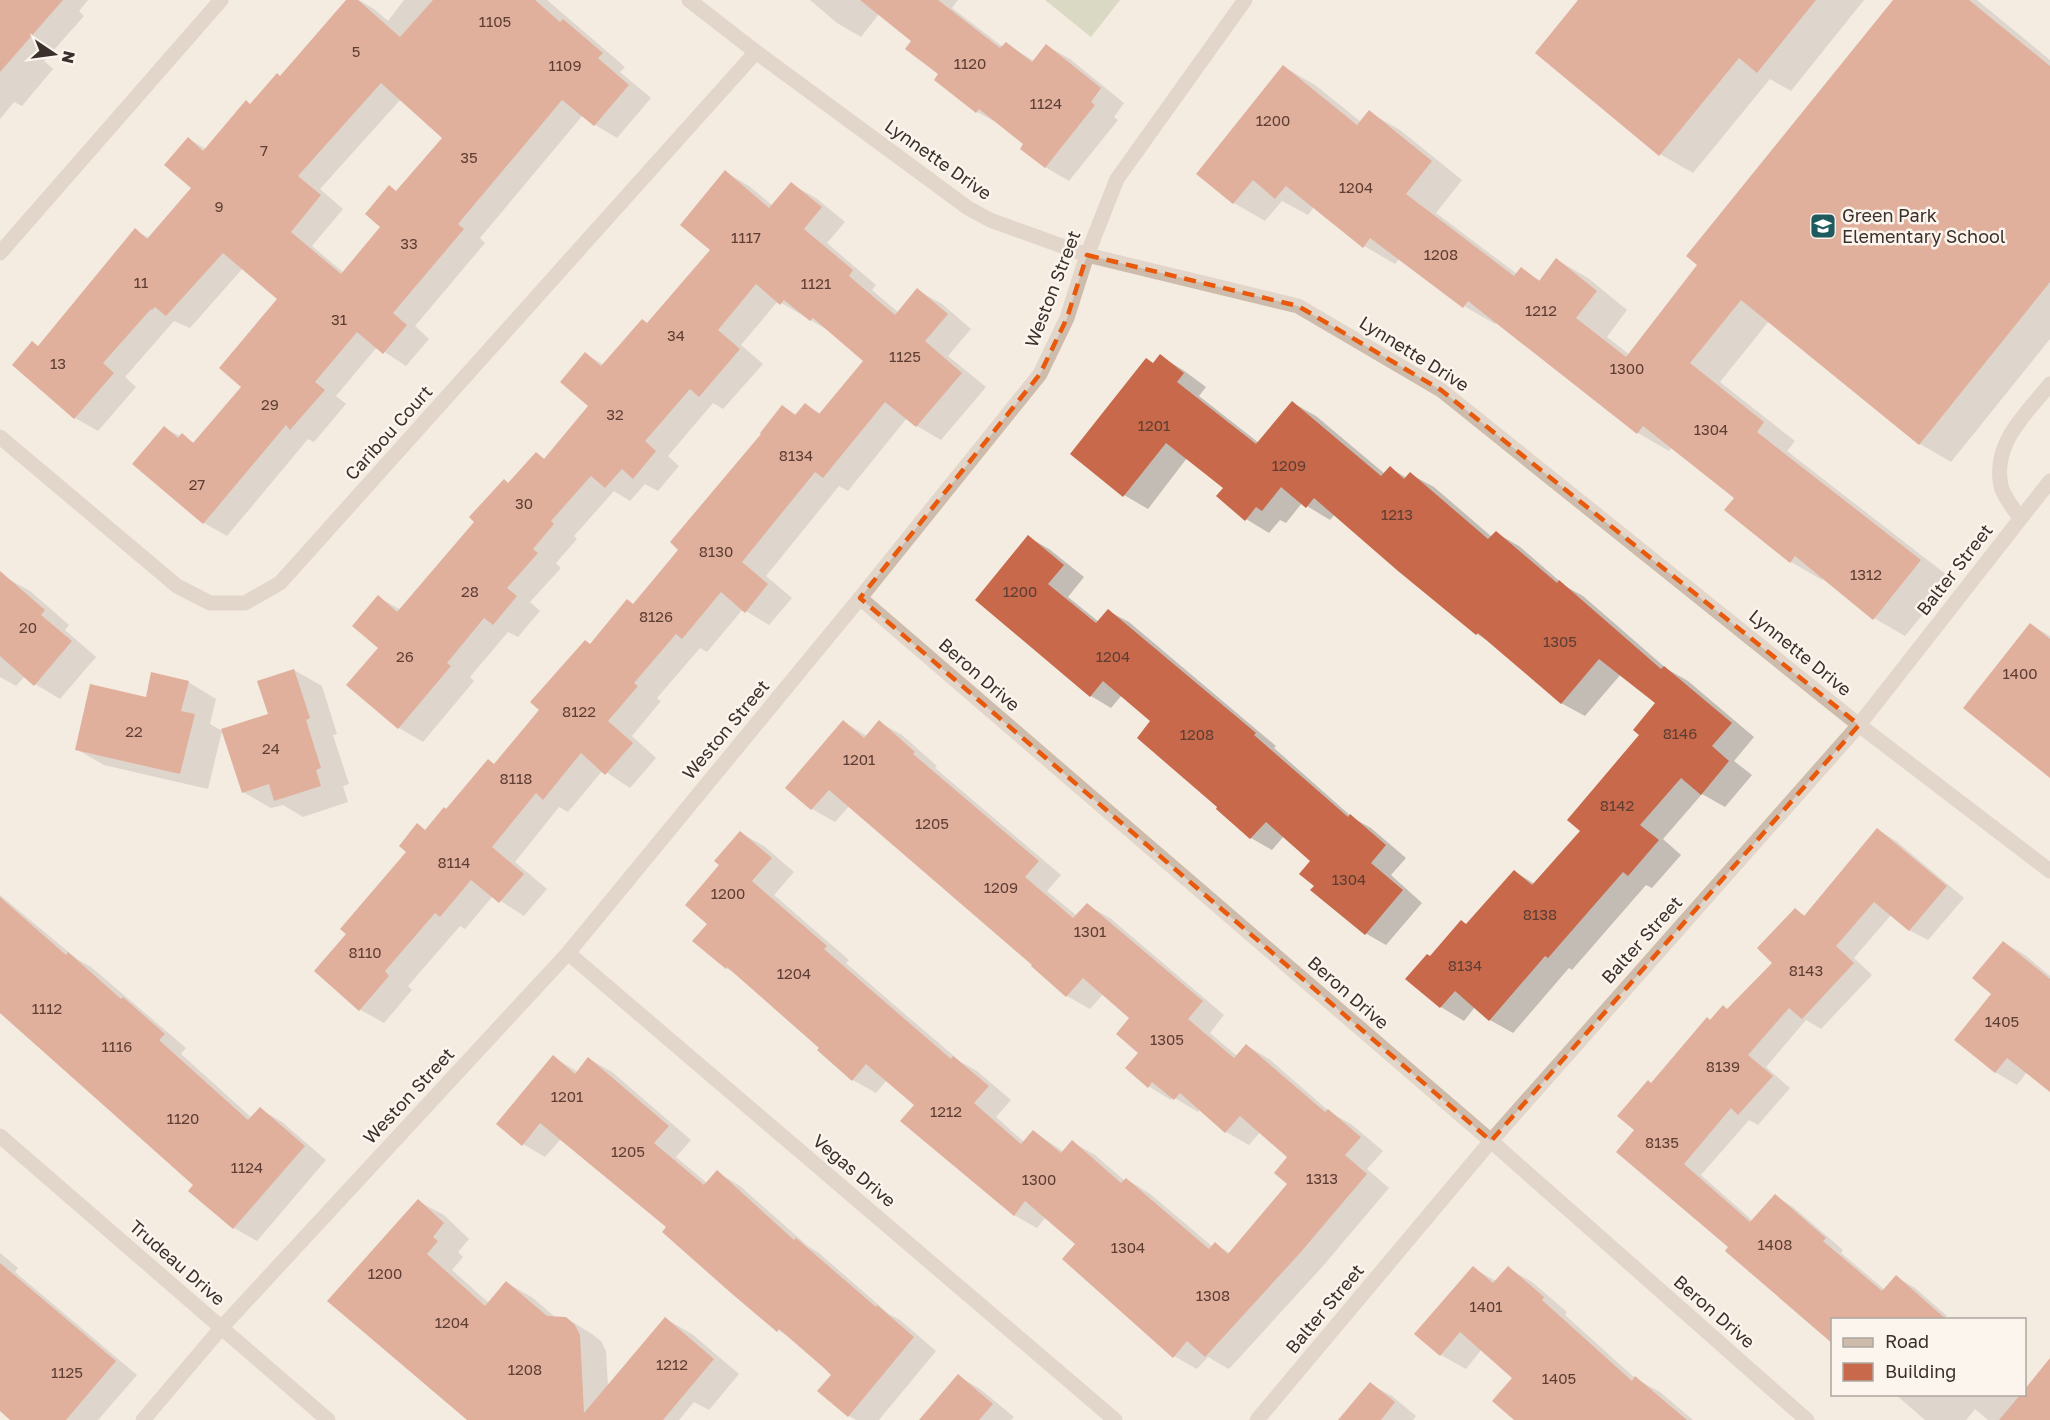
<svg xmlns="http://www.w3.org/2000/svg" width="2050" height="1420" viewBox="0 0 2050 1420" font-family="'Golos Text',sans-serif">
<rect width="100%" height="100%" fill="#f4ebe1"/>
<path fill="#b8c4a0" d="M1045 0H1120L1091 37Z"/>
<g fill="#0003" fill-rule="evenodd">
<path d="M0 0H88L79 11 84 16 44 61 53 69 22 106 14 102 0 119Z"/>
<path d="M348 0H359L374 9 388 21 404 0H547L625 67 620 72 651 98 617 138 595 125 583 115 480 238 485 243 415 326 429 339 406 366 377 347 336 396 346 404 314 442 308 439 227 536 204 523 134 464 164 428 195 443 243 387 279 299 243 268 190 328 174 321 125 377 136 387 98 431 75 418 14 365 39 347 135 230 149 238 193 188 189 139 206 149 281 77ZM401 99 444 137 397 192 382 227 344 273 312 246 343 209 320 189Z"/>
<path d="M810 0H958L952 8 1003 47 1006 44 1034 61 1047 46 1070 59 1124 103 1114 117 1118 120 1069 181 1045 167 1025 144 1001 125 977 112 940 74 913 41 879 14 861 37 837 23Z"/>
<path d="M1580 0H1864L1791 91 1770 79 1693 173 1660 154Z"/>
<path d="M1895 0H1977L2050 60V339L1951 462 1920 444 1769 321 1720 382 1795 441 1787 451 1952 579 1905 636 1874 618 1824 577 1822 580 1791 562 1737 497 1672 447 1669 451 1638 433 1497 322 1495 324 1464 306 1400 258 1395 264 1364 246 1314 207 1308 215 1282 201 1265 221 1234 203 1198 174 1284 67 1315 85 1361 122 1369 112 1400 130 1462 180 1436 213 1517 274 1521 269 1541 281 1557 260 1588 278 1627 310 1607 337 1630 355 1699 265Z"/>
<path d="M725 172 749 186 773 206 791 184 816 198 845 222 827 243 876 285 872 290 899 313 917 290 942 304 971 329 948 356 986 387 941 440 917 426 907 418 848 491 839 486 766 576 792 598 769 625 743 609 707 652 700 648 657 698 661 701 632 736 656 758 630 788 603 770 568 812 559 807 515 862 547 889 524 916 493 896 465 929 460 926 408 986 412 990 384 1023 359 1009 348 933 408 852 417 825 426 831 447 810 488 761 495 765 591 645 634 605 681 550 783 407 797 415 806 405 821 414 865 361 831 332 778 301 741 345 763 364 723 409 713 403 668 456 679 466 658 491 645 484 630 501 614 491 574 536 577 539 556 563 561 568 530 602 540 611 518 637 508 632 470 677 474 681 423 742 399 728 380 648 378 597 401 610 536 454 545 459 590 406 586 354 604 365 648 324 712 250Z"/>
<path d="M1160 356 1183 370 1206 387 1199 396 1259 443 1293 403 1316 416 1385 474 1390 468 1407 478 1410 474 1434 487 1492 537 1496 533 1519 546 1565 586 1583 596 1667 669 1688 681 1754 737 1734 761 1752 775 1725 807 1702 794 1663 839 1681 855 1652 888 1646 885 1572 970 1569 968 1513 1033 1490 1020 1475 1007 1464 1021 1441 1007 1407 978 1467 925 1515 872 1535 884 1582 831 1642 735 1657 703 1621 674 1585 716 1561 703 1493 644 1477 634 1335 514 1330 520 1302 503 1286 523 1280 520 1269 533 1246 519 1225 488 1187 458 1148 509 1124 495 1154 364Z"/>
<path d="M1028 537 1049 549 1084 577 1068 597 1099 622 1108 611 1129 622 1276 746 1274 748 1353 818 1371 828 1406 858 1391 875 1422 903 1386 945 1365 933 1316 886 1313 860 1284 836 1272 850 1251 838 1218 809 1219 807 1153 721 1122 695 1111 708 1091 696Z"/>
<path d="M5 577 30 591 69 625 65 630 96 657 60 699 35 684 25 676 16 686 0 677V582Z"/>
<path d="M2031 625 2050 636V778Z"/>
<path d="M294 670 322 686 337 734 333 735 349 784 343 786 348 802 303 817 283 805 271 808 243 792 270 715Z"/>
<path d="M188 682 216 699 210 724 222 731 208 789 104 765 76 749 147 699Z"/>
<path d="M844 722 867 736 879 722 902 735 937 766 935 768 1061 875 1047 891 1077 916 1087 905 1110 918 1224 1015 1210 1033 1237 1056 1246 1045 1269 1059 1331 1113 1351 1124 1383 1151 1367 1169 1389 1188 1323 1266 1229 1369 1208 1357 1197 1369 1174 1356 1077 1244 1046 1217 1037 1228 1014 1215 916 1104 887 1080 876 1093 853 1080 821 1048 739 975 726 968 695 941 709 924 721 865 741 833 764 846 794 872 774 895 849 960 846 963 893 1004 961 1062 977 1071 1011 1100 996 1117 1024 1142 1033 1131 1064 1152 1072 1142 1095 1155 1125 1181 1126 1179 1149 1193 1213 1247 1215 1244 1230 1253 1289 1183V1157L1260 1132 1249 1145 1226 1132 1200 1109 1198 1112 1173 1097 1171 1100 1148 1086 1131 1018 1103 994 1090 1009 1067 996 1034 965 850 805 835 822 812 809 787 787Z"/>
<path d="M1878 830 1896 841 1964 898 1928 940 1909 930 1891 915 1854 958 1872 975 1821 1029 1806 1020 1766 1067 1790 1088 1758 1125 1749 1120 1701 1175 1753 1221 1775 1196 1793 1207 1843 1250 1841 1253 1885 1290 1896 1277 1915 1288 1947 1316 1944 1319 1730 1247 1636 1130 1652 1084 1711 1021 1728 1010 1774 963 1795 909 1806 916Z"/>
<path d="M0 895 77 959 91 967 186 1048 181 1054 252 1118 260 1109 282 1122 326 1160 257 1241 234 1228 190 1190 195 1185 0 1013Z"/>
<path d="M2003 942 2025 955 2050 976V1090L2027 1072 2017 1085 1995 1072 1993 993Z"/>
<path d="M553 1057 578 1072 589 1059 612 1072 691 1140 676 1157 707 1183 717 1172 740 1186 808 1246 819 1253 889 1314 900 1320 936 1351 879 1420H856L849 1416 833 1375 791 1338 778 1330 669 1227 561 1139 545 1157 523 1144Z"/>
<path d="M418 1201 444 1215 469 1239 458 1252 463 1257 452 1270 489 1303 507 1283 533 1298 556 1318H566L592 1334 601 1341 606 1351 608 1387 666 1319 692 1334 739 1374 709 1410 694 1402 679 1420H469L329 1301Z"/>
<path d="M0 1253 18 1268 15 1272 137 1375 98 1420H13L0 1367Z"/>
<path d="M1473 1268 1496 1281 1508 1268 1532 1282 1567 1312 1565 1315 1636 1379 1660 1392 1693 1420H1516L1515 1378 1482 1349 1466 1369 1441 1355 1417 1334Z"/>
<path d="M2050 1365V1420H1988L1975 1409 1966 1420H1925L1895 1394H2024V1388L2026 1389Z"/>
<path d="M958 1376 980 1389 1014 1417 1011 1420H921Z"/>
<path d="M1370 1384 1392 1396 1416 1416 1413 1420H1340Z"/>
</g>
<g fill="#c8694b" fill-rule="evenodd">
<path d="M0 0H63L0 72Z"/>
<path d="M346 0H358L400 37 433 0H535L560 22 563 19 603 53 598 58 629 85 594 126 562 100 458 224 464 229 393 313 407 325 383 354 357 332 315 382 325 390 290 430 286 425 203 524 132 464 164 426 178 438 182 433 193 443 241 387 219 368 277 299 223 253 166 316 155 307 152 310 151 309 103 363 114 373 74 419 12 365 32 341 38 346 135 228 147 239 191 188 164 165 188 137 203 151 246 100 250 104 277 73 280 76ZM381 83 442 138 396 191 389 185 365 214 380 227 341 274 291 232 321 195 298 176Z"/>
<path d="M860 0H938L1000 48 1006 42 1032 62 1046 44 1101 88 1091 102 1095 105 1045 168 1020 149 1023 144 979 109 976 113 934 80 938 74 905 49 911 41Z"/>
<path d="M1578 0H1816L1757 73 1739 58 1659 156 1535 53Z"/>
<path d="M1893 0H1969L2050 66V282L1919 445 1741 300 1690 363 1764 422 1757 432 1921 560 1873 620 1795 556 1790 563 1724 510 1734 498 1643 426 1637 434 1468 301 1463 308 1370 238 1363 248 1286 186 1275 199 1253 180 1233 204 1196 174 1283 65 1357 125 1369 110 1432 161 1406 194 1514 276 1521 267 1539 281 1556 258 1597 291 1576 318 1626 357 1697 265 1686 256Z"/>
<path d="M725 170 769 208 791 182 822 207 804 229 853 270 849 276 895 315 917 288 948 314 925 341 962 373 916 427 885 402 823 478 815 472 742 562 768 584 745 613 721 592 682 639 676 634 634 683 638 686 608 721 633 743 605 775 581 753 543 800 536 793 492 847 524 874 499 903 471 880 440 917 435 913 385 971 389 976 359 1011 314 971 346 934 340 929 406 852 399 846 417 823 425 830 444 807 446 809 488 759 494 764 539 710 530 702 585 640 590 644 627 599 633 604 678 550 670 542 761 434 760 433 782 405 795 415 805 403 819 414 863 361 813 318 810 321 784 300 780 305 756 284 718 330 740 349 699 397 690 389 645 441 656 451 633 479 622 469 605 488 591 476 551 521 554 524 533 549 538 553 507 588 517 596 493 625 484 618 447 663 451 666 398 729 346 685 378 648 352 626 378 595 397 612 474 522 469 517 504 479 508 483 536 452 544 459 588 406 560 382 585 352 601 366 642 319 647 323 710 250 680 225Z"/>
<path d="M1160 354 1184 373 1177 382 1256 444 1292 401 1381 476 1390 466 1404 479 1410 472 1488 539 1496 531 1557 583 1559 580 1661 669 1664 666 1732 723 1712 746 1729 761 1701 795 1681 778 1640 825 1659 840 1628 876 1623 872 1548 958 1545 956 1489 1021 1455 991 1440 1008 1405 979 1427 954 1430 956 1461 920 1466 924 1514 870 1532 885 1580 831 1567 820 1639 735 1633 730 1655 703 1599 659 1561 704 1478 633 1476 635 1398 571 1314 498 1306 508 1281 487 1262 511 1256 507 1245 521 1216 496 1223 488 1166 443 1123 497 1070 454 1146 358 1153 363Z"/>
<path d="M1028 535 1064 565 1048 584 1096 623 1108 609 1256 733 1254 735 1348 817 1350 814 1386 845 1371 863 1403 890 1365 935 1310 890 1314 886 1299 874 1310 861 1266 822 1250 839 1216 809 1217 807 1137 738 1150 721 1103 681 1090 697 975 600Z"/>
<path d="M0 571 45 610 41 615 72 641 34 686 0 656Z"/>
<path d="M2030 623 2050 639V778L1963 708Z"/>
<path d="M294 669 310 718 306 720 321 768 316 770 321 786 274 801 269 784 242 793 221 729 268 714 257 681Z"/>
<path d="M151 672 189 681 181 711 195 714 180 774 75 750 90 684 146 697Z"/>
<path d="M843 720 864 738 879 720 915 752 913 754 1039 861 1025 877 1073 918 1087 903 1203 1001 1188 1019 1234 1058 1246 1044 1325 1112 1328 1109 1361 1137 1345 1155 1367 1174 1300 1253 1205 1357 1187 1341 1173 1358 1062 1259 1075 1244 1025 1201 1014 1216 900 1121 914 1105 866 1064 852 1081 817 1050 819 1048 727 967 726 969 692 941 707 924 685 905 719 865 714 861 740 831 772 858 752 881 827 946 824 949 870 989 951 1059 953 1056 989 1086 974 1103 1021 1144 1033 1130 1061 1153 1072 1140 1121 1183 1126 1178 1209 1249 1215 1242 1228 1254 1287 1184 1274 1173 1287 1157 1240 1116 1225 1133 1180 1093 1174 1100 1152 1082 1148 1088 1125 1068 1138 1053 1116 1034 1129 1018 1083 978 1066 997 1031 966 1032 965 829 790 811 810 785 788Z"/>
<path d="M1877 828 1947 886 1909 931 1874 902 1836 946 1854 963 1802 1019 1789 1008 1748 1055 1773 1076 1738 1115 1731 1108 1684 1164 1750 1222 1775 1194 1826 1238 1823 1241 1882 1291 1896 1275 1947 1320H1833V1344L1725 1251 1728 1247 1616 1152 1634 1130 1617 1116 1648 1080 1651 1083 1707 1017 1710 1020 1723 1005 1727 1009 1772 963 1757 948 1795 908 1804 916Z"/>
<path d="M0 897 66 955 68 952 121 999 123 997 165 1034 159 1040 248 1120 260 1107 305 1146 233 1229 188 1191 193 1185 0 1013Z"/>
<path d="M2003 941 2050 979V1092L2007 1058 1995 1073 1954 1040 1991 994 1972 978Z"/>
<path d="M553 1055 575 1074 588 1057 669 1126 654 1143 704 1185 717 1170 794 1240 796 1238 876 1307 877 1305 914 1337 848 1417 817 1391 831 1375 824 1368 779 1329 777 1332 731 1293 662 1232 666 1227 569 1147 540 1123 522 1146 496 1124Z"/>
<path d="M418 1199 444 1223 433 1237 438 1241 427 1254 485 1306 506 1281 547 1316 566 1317 575 1325 580 1335 584 1413 665 1317 714 1359 663 1420H467L327 1301Z"/>
<path d="M0 1263 116 1361 66 1420H10L0 1411Z"/>
<path d="M1473 1266 1493 1283 1508 1266 1544 1297 1542 1300 1632 1381 1635 1376 1687 1420H1514L1492 1401 1512 1378 1460 1332 1440 1356 1414 1334Z"/>
<path d="M2050 1358V1420H1999L2020 1395H2025V1389Z"/>
<path d="M958 1374 993 1404 979 1420H919Z"/>
<path d="M1370 1382 1395 1402 1381 1420H1338Z"/>
</g>
<g fill="none" stroke-linecap="round" stroke-linejoin="round">
<g stroke="#cdbbac" stroke-width="15">
<path d="M689 0 756 52 968 208 990 220 1087 255 1298 306 1441 390 1859 725 2050 871"/>
<path d="M0 253 221 0"/>
<path d="M0 437 177 586 210 603H245L280 583 756 52"/>
<path d="M2020 518C2014 509 2003 496 2001 486 1992 443 2026 414 2050 384"/>
<path d="M860 598 1491 1141 1807 1420"/>
<path d="M568 953 1115 1420"/>
<path d="M0 1136 328 1420"/>
<path d="M143 1420 222 1327 568 953 860 598 1040 374 1067 318 1087 255 1117 179 1245 0"/>
<path d="M1257 1420 1491 1141 1859 725 2050 481"/>
</g>
</g>
<path d="M0 0H2050V1420H0ZM1087 255 1298 306 1441 390 1859 725 1491 1141 860 598 1040 374 1067 318Z" fill="#f4ebe1" fill-opacity=".55" fill-rule="evenodd"/>
<path fill="none" stroke="#e8590c" stroke-width="4.5" stroke-dasharray="12 8" stroke-linejoin="round" d="M1087 255 1298 306 1441 390 1859 725 1491 1141 860 598 1040 374 1067 318Z"/>
<defs>
<symbol id="school-square" viewBox="-11 -11 22 22"><rect x="-9" y="-9" width="18" height="18" rx="4" fill="#1f5a5e" stroke="#fbf5ee"/><path d="M0-5L7-2L0 1L-7-2ZM-4 1L0 2.5L4 1V4Q0 6-4 4Z" fill="#fff"/></symbol>
</defs>
<g fill-rule="evenodd">
<use href="#school-square" x="1808" y="211" width="30" height="30"/>
</g>
<g text-anchor="middle" stroke-width="5" stroke-linejoin="round" paint-order="stroke">
<g font-size="15" fill="#5e3e33">
<text x="495" y="27">1105</text>
<text x="356" y="57">5</text>
<text x="970" y="69">1120</text>
<text x="565" y="71">1109</text>
<text x="1046" y="109">1124</text>
<text x="1273" y="126">1200</text>
<text x="264" y="156">7</text>
<text x="469" y="163">35</text>
<text x="1356" y="193">1204</text>
<text x="219" y="212">9</text>
<text x="746" y="243">1117</text>
<text x="409" y="249">33</text>
<text x="1441" y="260">1208</text>
<text x="141" y="288">11</text>
<text x="816" y="289">1121</text>
<text x="1541" y="316">1212</text>
<text x="339" y="325">31</text>
<text x="676" y="341">34</text>
<text x="905" y="362">1125</text>
<text x="58" y="369">13</text>
<text x="1627" y="374">1300</text>
<text x="270" y="410">29</text>
<text x="615" y="420">32</text>
<text x="1154" y="431">1201</text>
<text x="1711" y="435">1304</text>
<text x="796" y="461">8134</text>
<text x="1289" y="471">1209</text>
<text x="197" y="490">27</text>
<text x="524" y="509">30</text>
<text x="1397" y="520">1213</text>
<text x="716" y="557">8130</text>
<text x="1866" y="580">1312</text>
<text x="470" y="597">28</text>
<text x="1020" y="597">1200</text>
<text x="656" y="622">8126</text>
<text x="28" y="633">20</text>
<text x="1560" y="647">1305</text>
<text x="405" y="662">26</text>
<text x="1113" y="662">1204</text>
<text x="2020" y="679">1400</text>
<text x="579" y="717">8122</text>
<text x="134" y="737">22</text>
<text x="1680" y="739">8146</text>
<text x="1197" y="740">1208</text>
<text x="271" y="754">24</text>
<text x="859" y="765">1201</text>
<text x="516" y="784">8118</text>
<text x="1617" y="811">8142</text>
<text x="932" y="829">1205</text>
<text x="454" y="868">8114</text>
<text x="1349" y="885">1304</text>
<text x="1001" y="893">1209</text>
<text x="728" y="899">1200</text>
<text x="1540" y="920">8138</text>
<text x="1090" y="937">1301</text>
<text x="365" y="958">8110</text>
<text x="1465" y="971">8134</text>
<text x="1806" y="976">8143</text>
<text x="794" y="979">1204</text>
<text x="47" y="1014">1112</text>
<text x="2002" y="1027">1405</text>
<text x="1167" y="1045">1305</text>
<text x="117" y="1052">1116</text>
<text x="1723" y="1072">8139</text>
<text x="567" y="1102">1201</text>
<text x="946" y="1117">1212</text>
<text x="183" y="1124">1120</text>
<text x="1662" y="1148">8135</text>
<text x="628" y="1157">1205</text>
<text x="247" y="1173">1124</text>
<text x="1322" y="1184">1313</text>
<text x="1039" y="1185">1300</text>
<text x="1775" y="1250">1408</text>
<text x="1128" y="1253">1304</text>
<text x="385" y="1279">1200</text>
<text x="1213" y="1301">1308</text>
<text x="1486" y="1312">1401</text>
<text x="452" y="1328">1204</text>
<text x="672" y="1370">1212</text>
<text x="525" y="1375">1208</text>
<text x="67" y="1378">1125</text>
<text x="1559" y="1384">1405</text>
</g>
<g font-size="18" fill="#3b302b" stroke="#fbf5ee">
<text transform="translate(938 160) rotate(35)" y="6">Lynnette Drive</text>
<text transform="translate(1053 289) rotate(-69)" y="6">Weston Street</text>
<text transform="translate(1414 354) rotate(32)" y="6">Lynnette Drive</text>
<text transform="translate(389 433) rotate(-48)" y="6">Caribou Court</text>
<text transform="translate(1955 570) rotate(-52)" y="6">Balter Street</text>
<text transform="translate(1800 653) rotate(39)" y="6">Lynnette Drive</text>
<text transform="translate(979 675) rotate(41)" y="6">Beron Drive</text>
<text transform="translate(726 730) rotate(-50)" y="6">Weston Street</text>
<text transform="translate(1642 940) rotate(-48)" y="6">Balter Street</text>
<text transform="translate(1348 993) rotate(41)" y="6">Beron Drive</text>
<text transform="translate(409 1096) rotate(-47)" y="6">Weston Street</text>
<text transform="translate(854 1171) rotate(40)" y="6">Vegas Drive</text>
<text transform="translate(177 1263) rotate(41)" y="6">Trudeau Drive</text>
<text transform="translate(1325 1309) rotate(-50)" y="6">Balter Street</text>
<text transform="translate(1714 1312) rotate(41)" y="6">Beron Drive</text>
</g>
<g font-size="18" fill="#3b302b" stroke="#fbf5ee" text-anchor="start">
<text x="1842" y="222">Green Park<tspan x="1842" dy="21">Elementary School</tspan></text>
</g>
</g>
<rect x="1831" y="1318" width="195" height="78" fill="#fbf5ee" stroke="#aea6a0" stroke-width="1.5"/>
<rect x="1843" y="1338" width="30" height="9" fill="#cdbbac" stroke="#aea6a0" stroke-width="1.5"/>
<text x="1885" y="1348" font-size="18" fill="#3b302b">Road</text>
<rect x="1843" y="1363" width="30" height="18" fill="#c8694b" stroke="#aea6a0" stroke-width="1.5"/>
<text x="1885" y="1378" font-size="18" fill="#3b302b">Building</text>
<g transform="translate(54 54) rotate(103)" stroke="#fbf5ee" stroke-width="4.5" paint-order="stroke">
<path d="M0-4.5L10 22L0 15L-10 22Z" fill="#3b302b"/>
<text y="-9" font-size="16" font-weight="bold" text-anchor="middle" fill="#3b302b">N</text>
</g>
</svg>
